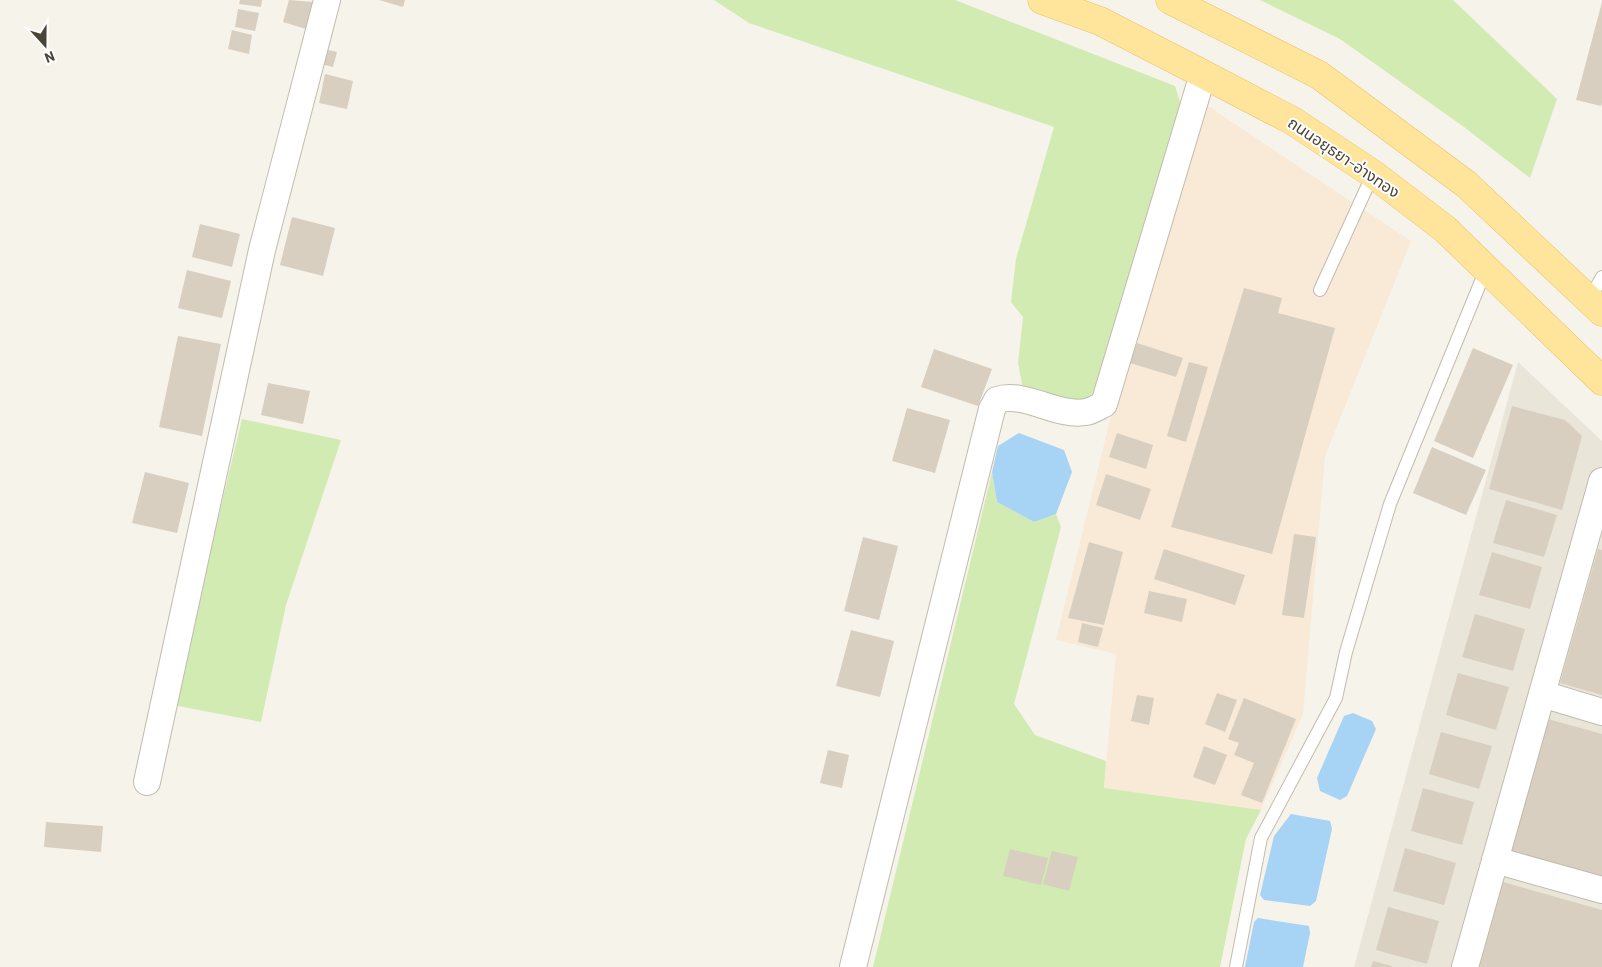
<svg xmlns="http://www.w3.org/2000/svg" width="1602" height="967" viewBox="0 0 1602 967" font-family="Barlow,'Noto Sans Thai',sans-serif">
<rect width="100%" height="100%" fill="#f6f3eb"/>
<path fill="#eae5d9" d="M1518 362 1602 441V967H1354Z"/>
<path fill="#f8ead7" d="M1205 104 1411 241 1325 456 1303 714 1261 810 1104 788 1116 654 1056 640 1111 416Z"/>
<g fill="#d1ebb3">
<path d="M714 0H955L1175 86 1181 105 1100 385 1089 397 1074 402 1023 389 1018 363 1023 317 1011 302 1016 259 1054 127 749 23Z"/>
<path d="M1260 0H1453L1557 99 1530 178 1464 127 1340 39Z"/>
<path d="M242 419 341 440 286 605 261 722 173 705Z"/>
<path d="M992 472 997 502 1034 522 1056 514 1061 527 1014 704 1035 735 1106 761 1104 788 1261 810 1246 839 1220 967H873Z"/>
</g>
<g fill="#a7d3f4">
<path d="M1019 433 1064 450 1072 472 1056 514 1034 522 997 502 992 472 998 446Z"/>
<path d="M1353 713 1372 721 1376 729 1347 796 1340 800 1320 791 1317 778 1344 716Z"/>
<path d="M1291 814 1330 821 1332 829 1316 901 1310 906 1264 900 1260 895 1274 836Z"/>
<path d="M1258 918 1309 926 1310 933 1303 967H1245L1254 922Z"/>
</g>
<g fill="#d8cfc0">
<path d="M240 0H262L261 7 239 4Z"/>
<path d="M289 0 313 2 306 29 283 22Z"/>
<path d="M379 0H405L403 7Z"/>
<path d="M1602 2V103L1601 106 1576 100Z"/>
<path d="M238 9 259 13 255 31 235 27Z"/>
<path d="M232 30 252 35 249 54 228 49Z"/>
<path d="M324 49 337 52 333 67 321 64Z"/>
<path d="M325 74 353 81 347 109 319 103Z"/>
<path d="M292 217 335 228 323 276 280 265Z"/>
<path d="M200 224 240 234 232 267 192 257Z"/>
<path d="M187 270 231 281 222 318 178 308Z"/>
<path d="M1244 288 1282 298 1278 313 1335 328 1272 554 1171 527Z"/>
<path d="M178 336 221 344 202 436 159 427Z"/>
<path d="M1137 343 1183 358 1176 377 1130 363Z"/>
<path d="M1473 348 1513 365 1473 458 1434 441Z"/>
<path d="M934 349 992 369 978 406 921 387Z"/>
<path d="M1189 362 1208 367 1186 442 1167 436Z"/>
<path d="M268 383 310 391 303 424 261 415Z"/>
<path d="M1512 406 1565 420 1582 436 1562 510 1489 489Z"/>
<path d="M907 408 950 420 935 473 892 461Z"/>
<path d="M1117 433 1153 445 1146 469 1109 457Z"/>
<path d="M1432 447 1486 470 1466 515 1413 493Z"/>
<path d="M145 472 189 483 177 533 132 523Z"/>
<path d="M1106 474 1151 489 1140 520 1096 505Z"/>
<path d="M1506 500 1557 515 1544 557 1493 543Z"/>
<path d="M1294 534 1316 537 1304 618 1282 615Z"/>
<path d="M863 537 898 546 879 620 844 611Z"/>
<path d="M1089 542 1123 552 1104 625 1068 618Z"/>
<path d="M1164 549 1245 575 1235 605 1154 579Z"/>
<path d="M1598 549 1602 550V695L1560 683Z"/>
<path d="M1492 552 1542 567 1530 609 1479 595Z"/>
<path d="M1149 591 1187 599 1182 622 1144 613Z"/>
<path d="M1475 614 1525 629 1513 671 1462 657Z"/>
<path d="M1082 623 1103 628 1098 647 1078 642Z"/>
<path d="M851 630 894 641 880 697 836 686Z"/>
<path d="M1458 673 1509 687 1496 730 1446 715Z"/>
<path d="M1217 693 1237 700 1225 732 1205 724Z"/>
<path d="M1137 695 1154 698 1149 725 1131 721Z"/>
<path d="M1244 698 1296 719 1262 803 1241 795 1254 763 1234 755 1239 743 1228 739Z"/>
<path d="M1548 719 1602 734V877L1510 851Z"/>
<path d="M1441 732 1492 746 1479 789 1429 774Z"/>
<path d="M1204 746 1227 755 1215 785 1193 777Z"/>
<path d="M828 750 849 755 842 788 820 783Z"/>
<path d="M1423 788 1474 802 1462 845 1411 831Z"/>
<path d="M46 822 103 826 101 852 44 847Z"/>
<path d="M1405 848 1456 863 1444 905 1393 891Z"/>
<path d="M1010 849 1048 858 1041 885 1003 876Z"/>
<path d="M1052 851 1078 857 1069 891 1043 884Z"/>
<path d="M1503 882 1602 910V967H1478Z"/>
<path d="M1388 907 1439 921 1427 964 1376 950Z"/>
<path d="M1373 961 1392 966V967H1371Z"/>
</g>
<g fill="none" stroke-linecap="round" stroke-linejoin="round">
<defs>
<g id="service">
<path d="M1320 290 1373 174"/>
<path d="M1589 300 1602 277"/>
<path d="M1236 967 1261 838 1336 698 1346 652 1390 504 1486 269"/>
</g>
<g id="minor">
<path d="M1542 694 1602 712"/>
<path d="M147 782 262 250 327 0"/>
<path d="M1495 860 1602 890"/>
<path d="M853 967 992 409 997 400C1026 391 1056 417 1086 412 1092 411 1098 407 1104 404L1203 74"/>
<path d="M1465 967 1602 481"/>
</g>
<g id="primary">
<path d="M1042 0 1100 21 1203 74 1293 121 1373 174 1445 229 1602 381"/>
<path d="M1170 0 1319 75 1466 184 1602 312"/>
</g>
</defs>
<use href="#service" stroke="#c2bbad" stroke-width="14"/>
<use href="#minor" stroke="#c2bbad" stroke-width="28"/>
<use href="#primary" stroke="#e9c467" stroke-width="29"/>
<use href="#service" stroke="#fff" stroke-width="12"/>
<use href="#minor" stroke="#fff" stroke-width="26"/>
<use href="#primary" stroke="#ffe49b" stroke-width="28"/>
</g>
<g text-anchor="middle" stroke-width="4" stroke-linejoin="round" paint-order="stroke">
<g font-size="16" fill="#4b4438" stroke="#fff">
<text transform="translate(1344 157) rotate(34)" y="6">ถนนอยุธยา-อ่างทอง</text>
</g>
</g>
<g transform="translate(45 45) rotate(159)" stroke="#ffffff" stroke-width="4" paint-order="stroke">
<path d="M0-4L9 19L0 12L-9 19Z" fill="#4b4438"/>
<text y="-8" font-size="14" font-weight="bold" text-anchor="middle" fill="#4b4438">N</text>
</g>
</svg>
